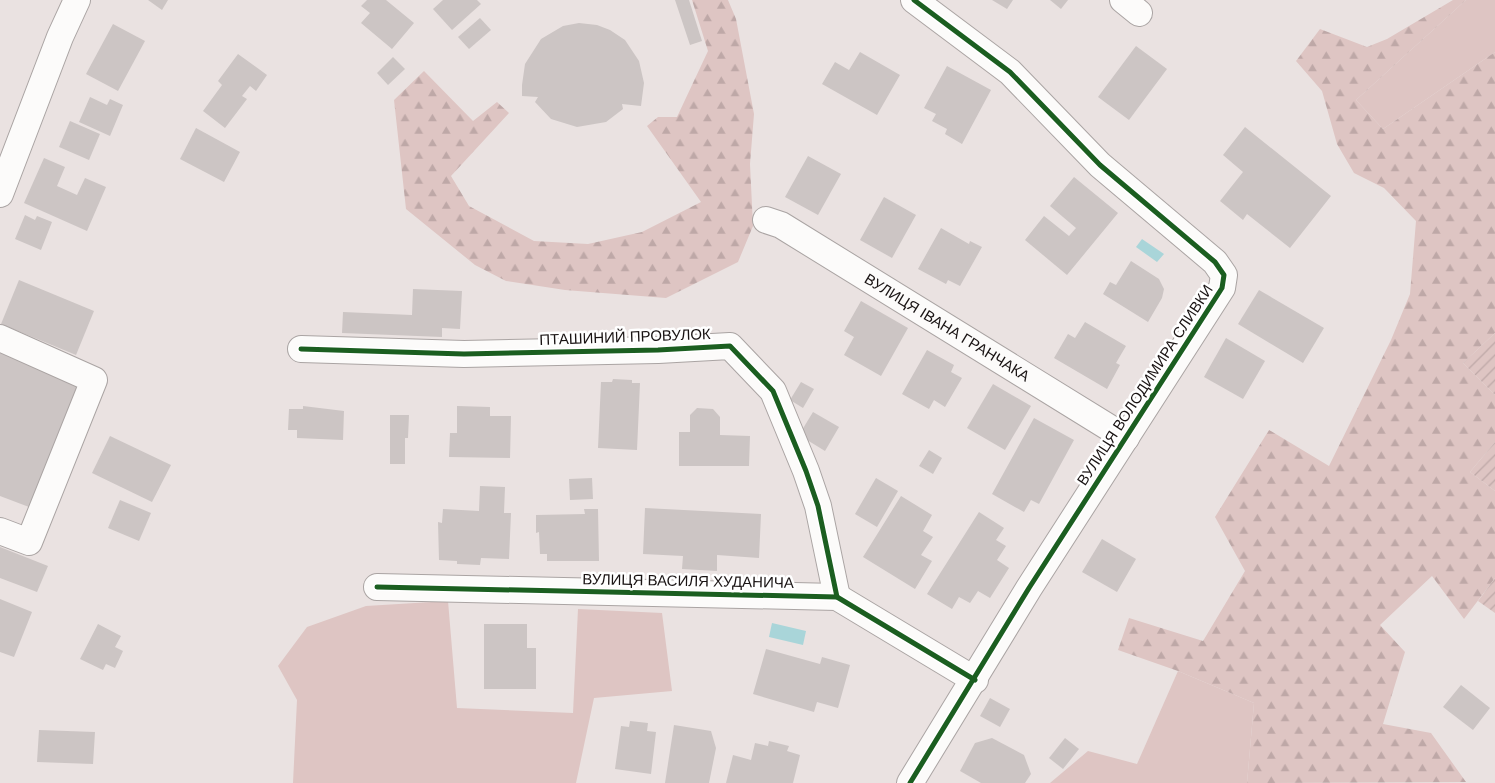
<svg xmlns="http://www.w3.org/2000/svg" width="1495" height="783" viewBox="0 0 1495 783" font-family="Helvetica,sans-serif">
<defs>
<pattern id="forest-firs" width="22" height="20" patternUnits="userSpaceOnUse" patternTransform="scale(1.25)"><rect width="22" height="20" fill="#dec5c3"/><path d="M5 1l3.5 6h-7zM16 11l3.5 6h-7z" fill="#bea8a7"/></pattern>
<pattern id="garden-furrows" width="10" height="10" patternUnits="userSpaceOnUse" patternTransform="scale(1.25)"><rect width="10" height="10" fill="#dec5c3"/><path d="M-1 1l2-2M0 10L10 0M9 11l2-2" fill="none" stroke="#bea8a7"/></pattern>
</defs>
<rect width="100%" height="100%" fill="#eae2e1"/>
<g fill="#dec5c3">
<path d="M1466 0H1495V52L1383 129 1356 100Z"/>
<path d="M448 601 457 708 573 713 578 609 662 613 672 691 594 698 576 783H293L297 700 278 666 307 627 366 606Z"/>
<path d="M1178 671 1254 703 1247 783H1050L1088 751 1137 764Z"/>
</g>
<g fill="url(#forest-firs)">
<path d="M692 0H728L736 19 754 114 750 164 753 226 738 262 666 298 565 290 506 281 475 265 406 209 394 100 424 71 473 121 497 102 509 113 451 176 469 206 534 241 588 244 642 232 701 202 647 126 658 117H677L708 51Z"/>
<path d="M1453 0H1466L1356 100 1383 129 1495 52V333L1463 363 1495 395V442L1470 472 1495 491V578L1464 619 1432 576 1380 625 1405 652 1383 724 1431 733 1466 782 1247 783 1254 703 1178 671 1118 650 1129 618 1203 641 1245 571 1215 517 1269 430 1329 466 1391 340 1410 294 1416 221 1384 188 1354 173 1337 144 1322 91 1296 61 1320 29 1367 47 1387 39Z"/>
</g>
<g fill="url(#garden-furrows)">
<path d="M1495 333V395L1463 363Z"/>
<path d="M1495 442V491L1470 472Z"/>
<path d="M1495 578V613L1478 601Z"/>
</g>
<g fill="#a9d5d9">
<path d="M1142 239 1164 254 1157 262 1136 247Z"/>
<path d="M772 623 806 631 803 645 769 637Z"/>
</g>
<g fill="#ccc5c4">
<path d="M148 0H168L162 10Z"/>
<path d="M367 0H386L414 23 392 49 361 23 370 13 361 6Z"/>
<path d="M443 0H477L481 4 452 30 433 9Z"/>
<path d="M675 0H689L702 41 690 45Z"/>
<path d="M992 0H1013L1007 9Z"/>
<path d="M1050 0H1068L1061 9Z"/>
<path d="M480 18 491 30 469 49 458 37Z"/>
<path d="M579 23 597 25 610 30 625 40 639 61 644 83 641 106 622 104 623 109 606 122 577 127 551 119 535 102 538 97 522 96V85L525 64 541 39 563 26Z"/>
<path d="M113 24 145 41 118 91 86 74Z"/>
<path d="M1136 46 1167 69 1129 120 1098 97Z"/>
<path d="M860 52 900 75 877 115 822 84 835 62 849 70Z"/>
<path d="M238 54 267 75 256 91 250 86 242 96 247 99 225 128 203 111 222 85 218 81Z"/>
<path d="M393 57 405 69 388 85 377 73Z"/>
<path d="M947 66 991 90 962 144 945 134 947 129 932 121 936 114 924 108Z"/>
<path d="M90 97 107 105 110 99 123 105 110 136 79 122Z"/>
<path d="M70 121 100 134 89 160 59 147Z"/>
<path d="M1245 127 1331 196 1290 248 1247 214 1243 220 1220 201 1243 172 1223 155Z"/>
<path d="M196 128 240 152 224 182 180 159Z"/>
<path d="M808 156 841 174 818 215 785 197Z"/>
<path d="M44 158 65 167 57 186 77 195 85 178 106 187 87 231 24 203Z"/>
<path d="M1074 177 1118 213 1067 275 1025 240 1044 216 1069 236 1076 228 1050 206Z"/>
<path d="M884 197 916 215 892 258 860 240Z"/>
<path d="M25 215 35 220 37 216 52 222 41 250 15 239Z"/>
<path d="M941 228 969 244 970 241 982 247 960 286 948 280 946 284 918 269Z"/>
<path d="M1131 261 1159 279 1164 289 1162 298 1148 322 1103 294 1110 282 1116 285Z"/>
<path d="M19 280 94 311 76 355 1 324Z"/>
<path d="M413 289 462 291 460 329 442 328V337L342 333 343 312 412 315Z"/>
<path d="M1259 290 1324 328 1303 363 1238 324Z"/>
<path d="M861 301 908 328 881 376 844 355 854 337 844 331Z"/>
<path d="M1085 322 1126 346 1116 363 1120 365 1107 389 1054 358 1068 334 1075 338Z"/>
<path d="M1226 338 1265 361 1243 399 1204 377Z"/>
<path d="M0 350 82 382 29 507 0 496Z"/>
<path d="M927 350 954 365 951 372 962 378 945 407 934 400 929 409 902 394Z"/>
<path d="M613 379 632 380V383H640L637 450 598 448 601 382H612Z"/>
<path d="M801 382 814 389 803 408 790 400Z"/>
<path d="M993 384 1031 406 1005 450 967 428Z"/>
<path d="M303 406 344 411 343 440 297 438V430H288L289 409H303Z"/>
<path d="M457 406 490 407V416H511L510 458 449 457 450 433H457Z"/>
<path d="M697 408 713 409 720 417V435L750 436 749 466H679V432H690V415Z"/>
<path d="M813 412 839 427 825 451 799 435Z"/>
<path d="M390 415H409L408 438H405V464H390Z"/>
<path d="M1034 418 1074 440 1039 504 1031 500 1024 512 992 494Z"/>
<path d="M110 436 171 465 152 502 92 473Z"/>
<path d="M929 450 942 458 933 474 919 466Z"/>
<path d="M592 478 593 499 570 500 569 479Z"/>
<path d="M876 478 898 491 877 527 855 514Z"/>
<path d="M480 486 505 487 504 513H511L509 559 481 558 480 565 457 564V561L439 560 438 522 442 523 443 509 479 511Z"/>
<path d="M901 496 932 515 923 531 933 537 921 555 932 561 915 589 863 557Z"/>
<path d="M120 500 151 513 139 541 108 528Z"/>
<path d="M645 508 761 514 759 558 717 555V571L682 569 683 556 643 554Z"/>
<path d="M584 509H598L599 561H547V554H540L539 532 536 533V515L585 514Z"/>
<path d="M979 512 1004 528 996 540 1006 546 997 560 1009 568 990 598 978 591 970 603 959 597 952 609 927 594Z"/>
<path d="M1102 539 1136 559 1117 592 1082 572Z"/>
<path d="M0 547 48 566 37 592 0 578Z"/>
<path d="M0 599 32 612 14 657 0 652Z"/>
<path d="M98 624 121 636 115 647 123 651 115 668 106 664 103 670 80 659Z"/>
<path d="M484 624H527V648H536V689H484Z"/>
<path d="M766 649 820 664 822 657 850 665 838 708 817 702 814 712 753 694Z"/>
<path d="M1461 685 1490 708 1473 730 1443 707Z"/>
<path d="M990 698 1010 709 1000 727 980 716Z"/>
<path d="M630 721 648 723 647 731 656 732 651 774 615 769 621 726 629 727Z"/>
<path d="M674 725 711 731 716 748 709 783H665Z"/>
<path d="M39 730 95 732 93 764 37 762Z"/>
<path d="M992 738 1024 755 1031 774 1025 783H981L960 771 975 743Z"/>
<path d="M1065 738 1079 749 1063 769 1049 758Z"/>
<path d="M769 741 789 746 787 751 800 755 793 783H726L733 755 751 760 755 743 768 746Z"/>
</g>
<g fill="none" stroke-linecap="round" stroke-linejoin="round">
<defs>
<g id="minor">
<path d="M1123 0 1139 13"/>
<path d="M0 194 60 37 77 0"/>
<path id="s1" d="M766 220 781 225 1126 438"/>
<path d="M0 338 94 380 29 542 0 531"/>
<path d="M301 349 464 354 658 350 730 346 773 391 806 471 818 506 837 597"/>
<path d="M377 587 837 597 975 680"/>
<path d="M910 783 1029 588 1222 288 1224 275 1215 262 1100 165 1010 72 914 0"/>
</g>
</defs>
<use href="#minor" stroke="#aaa4a3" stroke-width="28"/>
<use href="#minor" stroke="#fcfbfa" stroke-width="26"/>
<defs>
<g id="cycleway">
<path d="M301 349 464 354 658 350 730 346 773 391 806 471 818 506 837 597"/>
<path d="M377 587 837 597 975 680"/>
<path d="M910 783 1029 588 1222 288 1224 275 1215 262 1100 165 1010 72 914 0"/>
</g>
</defs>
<use href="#cycleway" stroke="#fff" stroke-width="8"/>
<use href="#cycleway" stroke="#1b5e20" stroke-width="5"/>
</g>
<g text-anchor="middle" stroke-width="5" stroke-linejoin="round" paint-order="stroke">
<g font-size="15" fill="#191313" stroke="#fff">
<text dy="5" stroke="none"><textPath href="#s1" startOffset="211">ВУЛИЦЯ ІВАНА ГРАНЧАКА</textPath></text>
<text transform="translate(625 337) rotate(-2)" y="5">ПТАШИНИЙ ПРОВУЛОК</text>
<text transform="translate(1145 385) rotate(-57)" y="5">ВУЛИЦЯ ВОЛОДИМИРА СЛИВКИ</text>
<text transform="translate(688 581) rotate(1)" y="5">ВУЛИЦЯ ВАСИЛЯ ХУДАНИЧА</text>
</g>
</g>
</svg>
